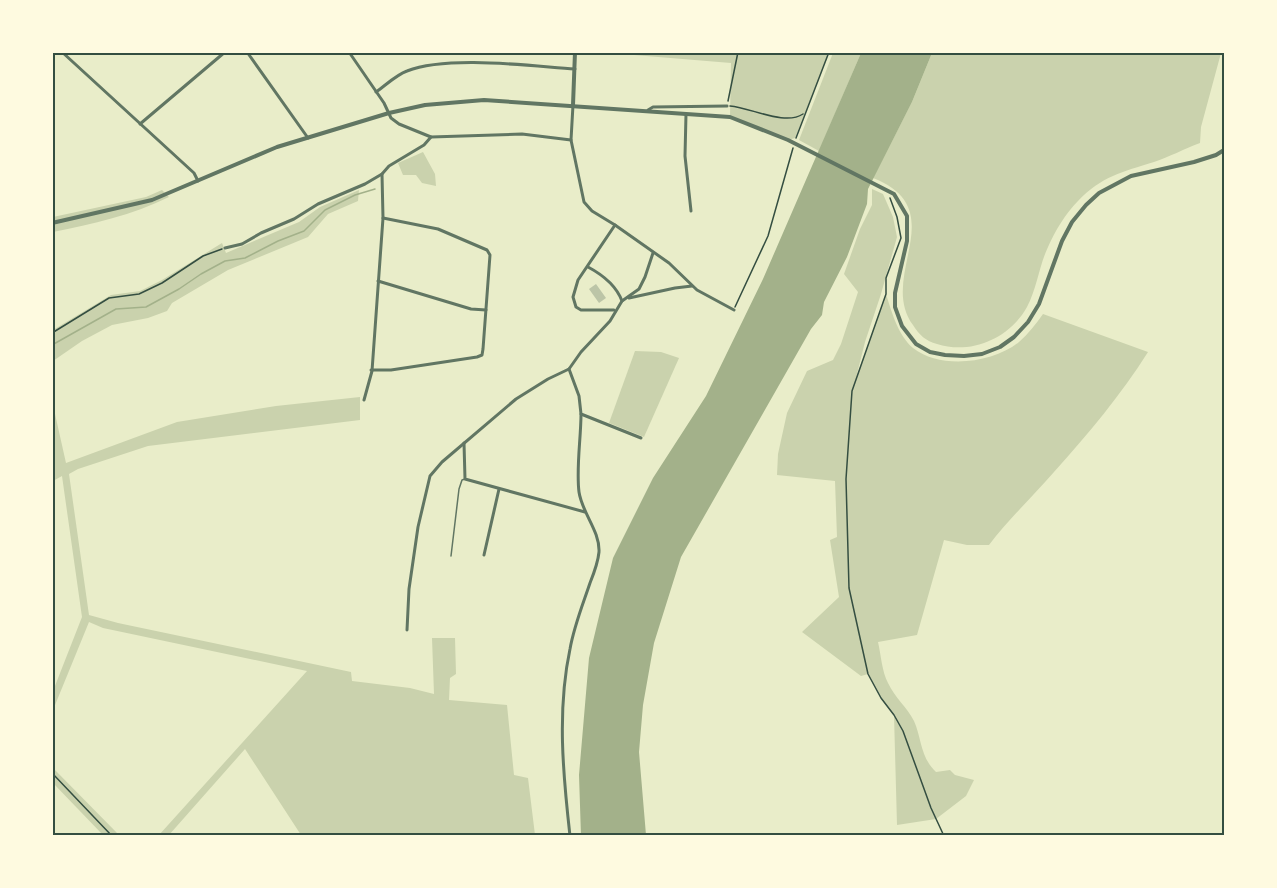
<svg xmlns="http://www.w3.org/2000/svg" width="1277" height="888" viewBox="0 0 1277 888" font-family="'Source Serif 4',serif">
<rect width="100%" height="100%" fill="#e9edc9"/>
<g fill="#cad2ad">
<path d="M634 53H829L795 138 788 140 730 117 731 63 634 55Z"/>
<path d="M833 53H861L819 151 799 140Z"/>
<path d="M932 53H1221L1201 127 1200 143C1184 149 1169 157 1154 162 1122 172 1102 176 1078 201 1066 213 1055 231 1048 247 1039 266 1037 288 1027 307 1010 338 971 355 937 344 926 341 919 335 913 325 877 276 954 210 873 178L912 102Z"/>
<path d="M423 152 435 174 436 186 422 183 416 175H403L398 163Z"/>
<path d="M872 189 883 194 893 217 897 237 881 294 865 342 856 378 886 294C892 313 898 335 913 348 941 370 993 363 1019 342 1028 334 1036 324 1043 314L1148 352C1121 395 1088 434 1054 472 1032 497 1009 519 989 545H967L944 540 917 635 878 642C881 655 882 672 888 683 895 698 907 707 914 721 922 739 920 757 936 772L950 770 955 775 974 780 966 796 936 819 897 825 894 715 881 698 868 674 861 676 857 673 802 632 839 597 830 540 837 537 835 481 777 475 778 454 787 413 807 371 833 360 841 344 858 292 844 274 860 229 872 205Z"/>
<path d="M162 190 169 197C133 215 92 224 53 232V217L146 197Z"/>
<path d="M359 190 358 201 328 214 308 237 228 270 172 303 167 311 148 318 112 325 82 341 53 361V330L111 295 140 291 162 280 222 243 226 253 299 222 320 207Z"/>
<path d="M635 351 661 352 679 358 644 437 609 423Z"/>
<path d="M360 397V420L148 446 78 469 69 474 89 615 118 623 351 672 352 681 410 688 434 694 432 638H455L456 674 450 678 449 700 507 705 514 775 528 778 535 835H301L245 749 169 835H159L307 671 103 628 89 622 53 710V691L82 617 62 476 53 481V405L66 463 177 422 276 406Z"/>
<path d="M52 767 119 835H103L53 783Z"/>
</g>
<path fill="#a3b18a" d="M861 53H932L912 102 868 189 867 204 847 257 824 302 822 315 811 329 681 557 654 643 643 705 639 752 646 835 581 836 579 775 589 658 613 558 653 478 706 396 763 279Z"/>
<g fill="none" stroke-linecap="round" stroke-linejoin="round">
<path stroke="#a3b18a" stroke-width="1.5" d="M52 345 116 309 146 307 179 289 201 274 225 261 245 258 278 241 304 231 325 210 355 195 375 189"/>
</g>
<path fill="#bcc5a7" d="M596 284 606 298 599 303 589 289Z"/>
<g fill="none" stroke-linecap="round" stroke-linejoin="round">
<g stroke="#344e41" stroke-width="1.5">
<path d="M728 101 738 52"/>
<path d="M730 106C752 108 785 126 803 114"/>
<path d="M796 138 829 52"/>
<path d="M890 198 897 217 901 238 886 278V294L852 391 846 479 849 588 868 674 881 698 894 715 903 731 931 808 944 836"/>
<path d="M735 307 768 236 793 148"/>
<path d="M52 333 109 298 139 294 162 283 203 256 222 249"/>
<path d="M52 773 112 836"/>
</g>
<path stroke="#617663" stroke-width="1.5" d="M451 556 459 489 462 480 465 479"/>
<g stroke="#617663" stroke-width="3">
<path d="M62 52 194 173 198 181"/>
<path d="M247 52 308 138"/>
<path d="M349 52 384 103 391 118 399 124 431 137 522 134 571 140"/>
<path d="M376 92C386 85 396 75 407 71 448 55 530 66 575 69"/>
<path d="M573 105 571 140 584 202 592 211 615 225 669 263 697 290 734 310"/>
<path d="M648 110 653 107 727 106"/>
<path d="M686 114 685 156 691 211"/>
<path d="M140 124 225 52"/>
<path d="M225 248 242 244 261 233 294 219 318 204 365 184 382 174 389 166 424 145 431 137"/>
<path d="M588 267C603 275 616 285 622 301"/>
<path d="M378 281 471 309 486 310"/>
<path d="M629 298 675 288 692 286"/>
<path d="M614 310H581L576 307 573 297 578 280 615 225"/>
<path d="M569 369 579 396 581 414 641 438"/>
<path d="M371 370H391L477 357 482 355 483 349 490 255 487 250 438 229 383 218"/>
<path d="M364 400 372 371 383 218 382 174"/>
<path d="M464 443 465 479 585 512"/>
<path d="M484 555 499 489"/>
<path d="M407 630 409 589 418 527 430 476 442 462 516 399 548 379 569 369 581 352 610 321 622 301 639 289 645 277 653 253"/>
<path d="M570 836C563 774 557 710 570 649 574 626 583 604 590 583 594 573 598 563 599 552 600 531 582 513 579 492 576 468 581 438 581 414"/>
</g>
<g stroke="#617663" stroke-width="4">
<path d="M573 105 575 52"/>
<path d="M52 223 152 200 277 147 389 113 425 105 484 100 730 117 788 140 894 194 907 216V241L895 293V307L902 326 916 344 930 352 945 355 964 356 982 354 1000 347 1014 337 1028 322 1039 304 1062 241 1072 222 1086 205 1099 193 1131 176 1194 162 1216 155 1224 150"/>
</g>
</g>
<rect width="1277" height="888" fill="none" stroke="#fefae0" stroke-width="108"/>
<rect x="54" y="54" width="1169" height="780" fill="none" stroke="#344e41" stroke-width="2"/>
</svg>
